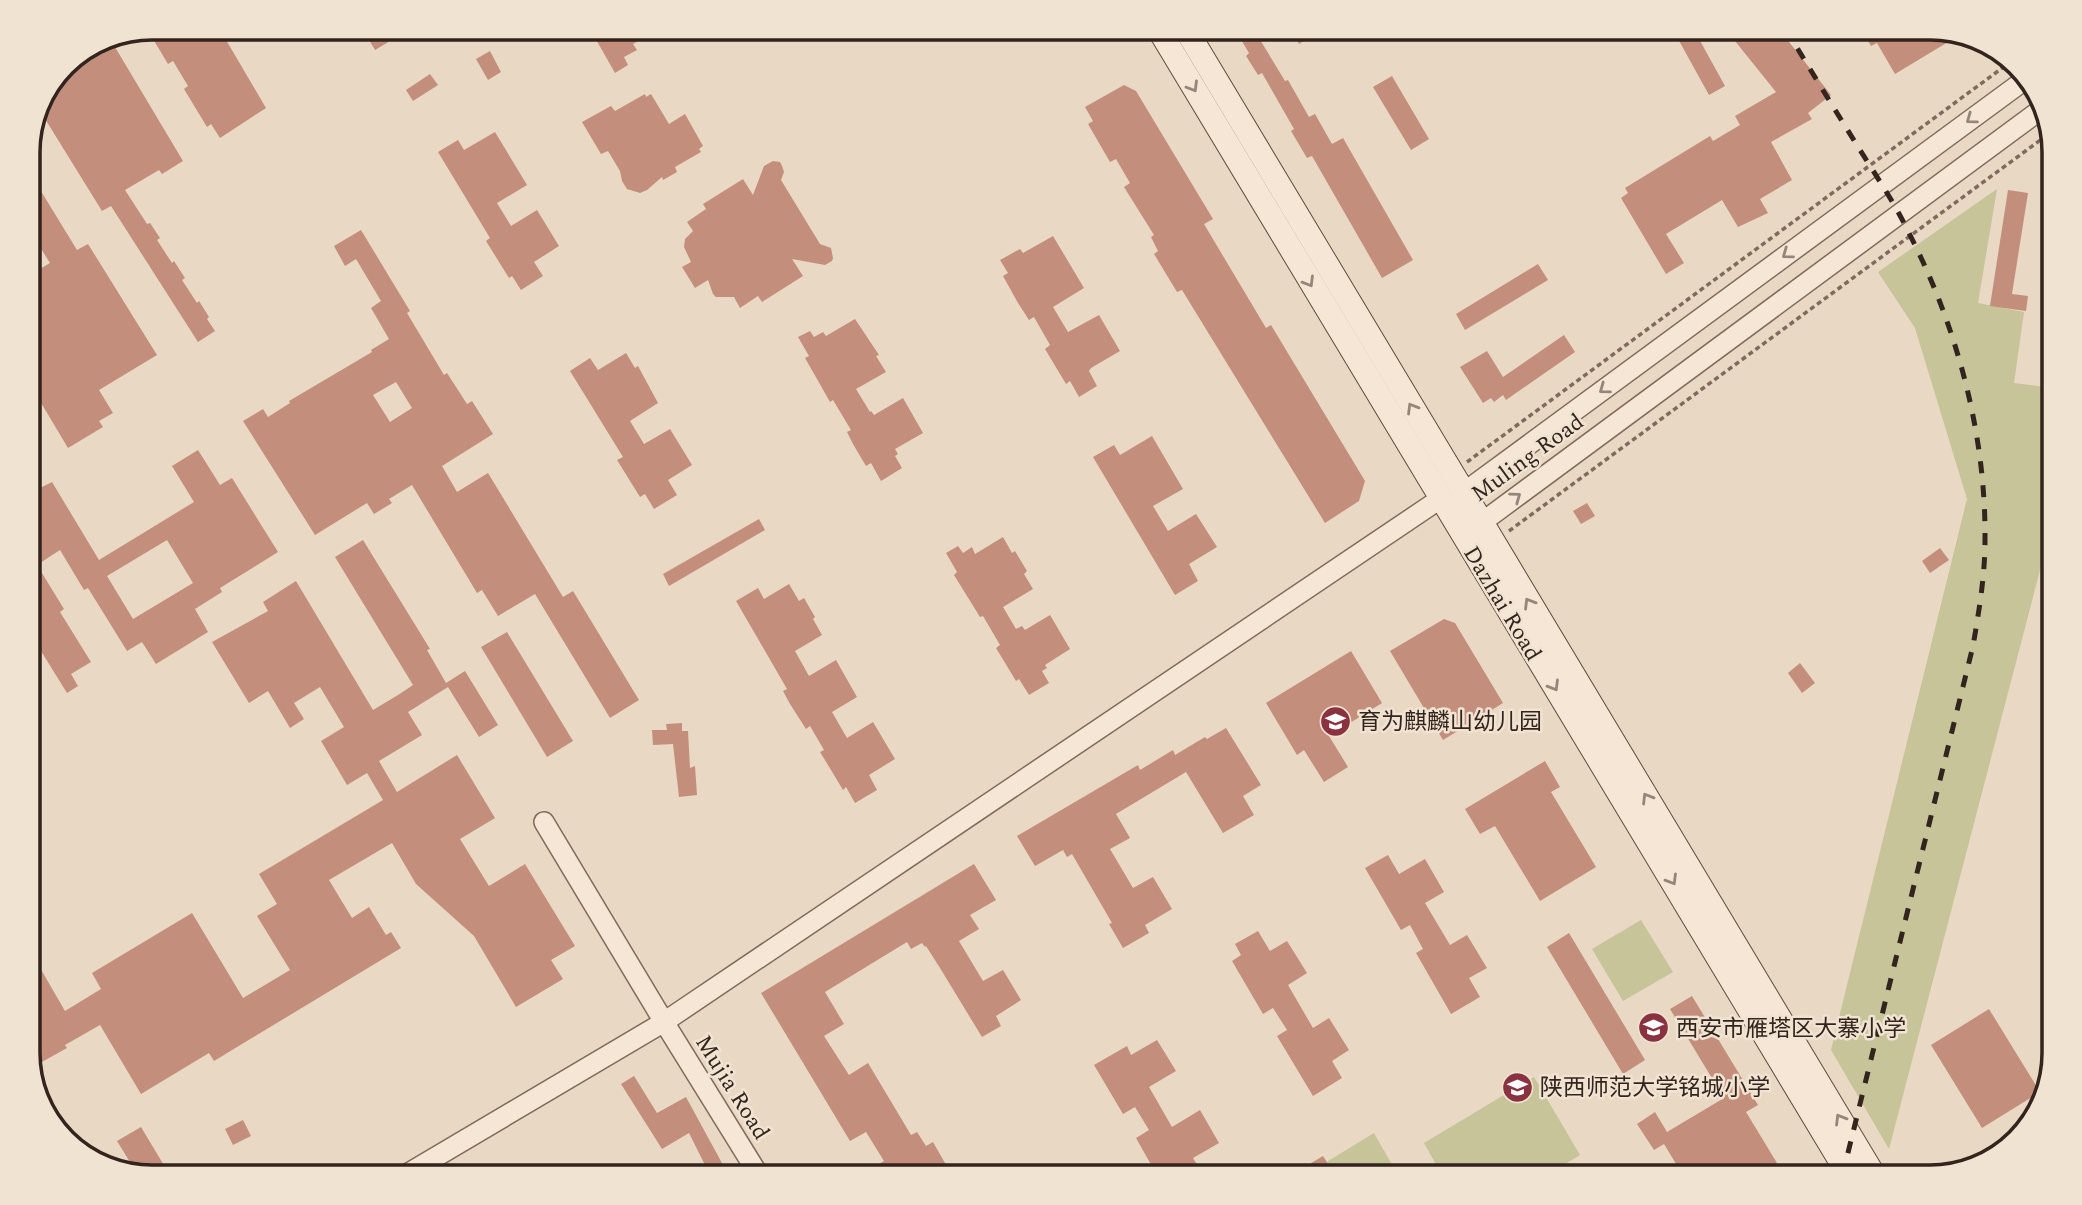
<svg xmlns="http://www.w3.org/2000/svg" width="2082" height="1205" viewBox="0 0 2082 1205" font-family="Spectral,'Noto Sans SC',serif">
<rect width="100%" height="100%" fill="#e9d8c3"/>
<g fill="#c6c498">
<path d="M1997 189 1978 303 2024 312 2014 383 2054 388V494L2045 551 1889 1149 1831 1050 1967 499 1915 328 1878 272Z"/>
<path d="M1641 920 1673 972 1623 1001 1592 949Z"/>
<path d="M1534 1077 1580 1155 1544 1177H1443L1424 1143Z"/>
<path d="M1374 1133 1399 1177H1326L1320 1166Z"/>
</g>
<g fill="#c38f7c" fill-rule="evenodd">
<path d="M153 28H219L266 108 220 138 211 124 207 127 184 89 188 86 173 61 168 64 147 29Z"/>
<path d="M362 28H412L375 50Z"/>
<path d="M597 28H662L633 44 637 50 624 57 628 65 615 73 594 36 600 33Z"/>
<path d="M1234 28H1253L1285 81 1288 80 1309 117 1315 114 1332 144 1343 138 1413 260 1382 278 1312 156 1307 158 1291 131 1294 129 1262 73 1258 75 1246 56 1249 53Z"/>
<path d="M1290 28H1325L1299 44Z"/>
<path d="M1672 28H1693L1725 86 1709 95Z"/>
<path d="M1741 28H1778L1831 95 1808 113 1812 119 1771 142 1792 180 1760 199 1768 213 1738 227 1722 200 1666 234 1684 263 1666 274 1621 198 1628 193 1625 188 1710 136 1713 141 1740 125 1735 116 1776 92 1731 36Z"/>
<path d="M1860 28H1929L1958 36 1895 74 1877 43 1871 46Z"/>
<path d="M105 37H109L183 161 162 174 159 170 125 190 147 224 150 223 160 238 157 240 172 263 174 261 185 278 182 280 197 303 199 301 209 317 207 319 215 331 198 342 111 206 102 211 42 114 65 64Z"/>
<path d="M490 51 501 72 488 80 476 59Z"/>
<path d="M430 74 438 85 413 101 406 90Z"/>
<path d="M1392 76 1429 139 1411 150 1373 87Z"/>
<path d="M1124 85 1136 91 1213 219 1204 224 1266 328 1271 325 1365 481 1359 501 1325 523 1182 290 1177 292 1154 254 1158 251 1151 237 1154 235 1124 187 1130 183 1116 159 1110 162 1088 124 1093 121 1085 107Z"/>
<path d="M645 94 646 97 651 94 669 124 685 114 703 146 699 149 701 152 675 167 677 172 663 180 662 177 647 190 640 193 627 189 622 181 620 171 608 151 601 154 582 122 611 106 615 111Z"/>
<path d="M495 132 527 185 497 203 511 226 537 210 559 246 534 262 543 276 521 290 512 276 509 278 486 241 490 238 438 152 458 140 464 150Z"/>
<path d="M773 161 780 162 782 166 784 172 781 180 820 244 831 248 833 258 832 261 825 265 792 259 803 276 762 302 758 296 740 308 734 297H716L713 294 708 280 695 288 682 267 691 262 684 247 685 239 693 231 687 222 706 209 703 204 743 179 753 195 764 166Z"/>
<path d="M28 170 77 250 88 244 157 355 99 390 113 413 99 421 103 427 68 448 28 381V276L50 263 28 228Z"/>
<path d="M2008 190 2028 193 2012 294 2028 296 2026 311 1990 306Z"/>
<path d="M361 230 410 311 407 313 444 375 447 373 467 404 472 401 493 434 442 466 457 492 488 473 563 597 573 591 639 700 610 718 535 594 498 616 482 590 477 593 412 485 389 499 392 503 374 514 367 503 315 535 243 421 263 409 268 417 290 403 289 401 372 352 371 350 389 339 371 308 381 301 356 259 345 266 334 246ZM396 382 412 408 390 422 373 395Z"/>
<path d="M1053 236 1084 288 1053 307 1068 332 1099 315 1120 351 1091 368 1089 371 1097 386 1079 397 1070 381 1066 384 1045 349 1050 345 1034 317 1029 320 1018 303 1003 276 1008 273 1000 260 1020 249 1023 253Z"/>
<path d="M1538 264 1548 280 1465 330 1456 314Z"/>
<path d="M855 319 879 355 876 356 886 372 856 389 870 412 871 411 874 415 903 398 923 433 895 449 898 454 895 456 902 468 881 481 871 463 866 466 853 444 847 432 851 430 833 400 830 402 821 386 805 358 809 356 798 337 810 331 814 337 823 332 826 336Z"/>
<path d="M1564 335 1575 352 1506 400 1503 395 1494 402 1491 398 1483 403 1460 367 1487 351 1503 377Z"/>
<path d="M626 353 635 368 638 366 658 403 630 421 644 444 670 429 692 465 668 480 677 495 654 509 645 494 640 497 617 460 623 457 570 371 590 358 598 370Z"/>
<path d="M1152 436 1183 489 1153 506 1168 531 1196 514 1217 547 1189 564 1198 581 1175 595 1093 457 1114 445 1120 455Z"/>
<path d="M198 450 220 485 232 478 278 552 220 588 222 592 195 609 208 632 156 664 142 642 127 651 88 588 84 590 60 550 37 565 64 609 60 612 91 662 71 674 78 686 67 693 28 630V494L52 482 99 560 194 502 172 466ZM167 540 193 583 133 619 107 576Z"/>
<path d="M1587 503 1595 516 1581 524 1573 511Z"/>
<path d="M759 519 765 530 669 586 663 574Z"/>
<path d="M1003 537 1012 553 1015 551 1027 571 1024 574 1033 589 1003 607 1016 629 1022 626 1025 630 1050 615 1070 649 1045 665 1047 668 1042 671 1049 683 1029 695 1019 679 1016 681 996 648 1000 645 983 616 980 617 954 575 957 572 946 553 958 546 963 553 972 547 975 554Z"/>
<path d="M363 540 430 649 427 650 446 683 465 671 498 725 479 737 448 687 408 712 422 735 379 761 397 792 457 755 495 818 460 839 489 886 525 864 575 946 551 960 563 979 516 1007 474 936 416 884 392 843 329 880 352 918 369 907 386 935 391 932 401 948 214 1061 209 1053 141 1094 100 1025 65 1045 67 1048 31 1068 28 1060V972L39 966 65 1011 101 989 92 973 192 913 243 998 290 970 257 916 277 904 259 874 383 800 367 773 347 785 321 741 344 727 320 687 294 703 304 719 290 728 268 691 249 703 212 642 268 611 263 602 296 581 373 710 398 695 413 685 335 557Z"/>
<path d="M1940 548 1949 560 1930 573 1922 561Z"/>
<path d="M789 584 799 601 804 598 815 617 813 619 822 635 795 651 809 676 836 660 857 697 832 712 847 738 873 722 895 759 869 775 877 790 855 803 846 787 843 790 828 765 820 752 824 750 810 726 806 729 790 704 783 691 787 689 736 601 758 588 764 599Z"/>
<path d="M1444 619 1455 623 1503 703 1443 740 1390 651Z"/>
<path d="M507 632 573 741 547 757 481 647Z"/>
<path d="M1351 651 1382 703 1329 736 1348 767 1324 782 1304 750 1297 755 1266 703Z"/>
<path d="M1800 663 1815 683 1802 693 1788 673Z"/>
<path d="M682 723V731H688L690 768 695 766 697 795 679 797 673 744 653 745 652 730H667L666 724Z"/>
<path d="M1226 728 1261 785 1243 796 1254 815 1223 833 1186 772 1116 814 1130 838 1110 849 1133 888 1153 877 1172 909 1145 925 1149 933 1123 948 1109 924 1112 923 1072 854 1067 857 1063 850 1035 866 1017 836 1138 765 1140 770 1173 750 1175 755 1205 737 1207 739Z"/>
<path d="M1545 761 1560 787 1551 792 1596 867 1540 901 1495 826 1480 834 1465 809Z"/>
<path d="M1388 855 1399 874 1425 859 1444 892 1425 903 1450 945 1467 935 1487 968 1469 978 1480 997 1451 1014 1416 953 1423 949 1410 925 1401 930 1365 868Z"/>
<path d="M974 864 996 900 970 915 979 929 959 941 983 981 1003 970 1021 1000 996 1016 1001 1026 982 1037 940 968 926 946 925 947 922 943 911 949 907 942 825 992 844 1024 824 1036 849 1075 868 1063 911 1135 917 1132 926 1146 933 1142 953 1177H882L876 1166 884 1161 866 1132 850 1141 761 993Z"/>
<path d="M1258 931 1270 951 1287 941 1307 973 1288 985 1313 1028 1329 1018 1349 1050 1332 1061 1342 1078 1313 1096 1277 1036 1287 1030 1273 1008 1263 1014 1232 961 1241 955 1235 944Z"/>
<path d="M1569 933 1645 1060 1623 1074 1547 947Z"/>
<path d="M1692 996 1758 1105 1746 1112 1777 1163 1754 1177H1684L1664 1144 1654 1150 1637 1124 1655 1112 1667 1132 1724 1098 1670 1009Z"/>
<path d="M1989 1009 2040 1092 1982 1128 1931 1045Z"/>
<path d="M1157 1040 1176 1071 1149 1087 1172 1127 1200 1110 1219 1143 1193 1158 1198 1166 1178 1177H1158L1136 1138 1149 1130 1135 1107 1123 1114 1094 1065 1127 1046 1131 1055Z"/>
<path d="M634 1076 657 1113 686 1097 723 1165 709 1173 689 1133 662 1149 621 1084Z"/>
<path d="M243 1120 251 1136 233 1145 225 1129Z"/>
<path d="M141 1127 171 1177H153L136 1172 117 1141Z"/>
<path d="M1323 1156 1336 1177H1288Z"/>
</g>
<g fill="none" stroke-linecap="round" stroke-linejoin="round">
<defs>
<g id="tertiary">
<path d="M1459 506 1463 493 2026 79"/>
<path d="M1467 522 1481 523 2043 108"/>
<path d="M544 822 664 1022 760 1177"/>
<path d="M402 1177 664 1022 1440 499"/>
</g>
<g id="secondary">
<path d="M1158 28 1850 1177"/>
<path d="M1185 28 1875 1177"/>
</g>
</defs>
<use href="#tertiary" stroke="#816a5c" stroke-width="22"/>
<use href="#secondary" stroke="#634b3f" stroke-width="25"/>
<g stroke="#816a5c" stroke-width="3.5" stroke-dasharray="5 3.5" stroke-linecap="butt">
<path d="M1467 462 2009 63"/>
<path d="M1509 531 2050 133"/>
</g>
<use href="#tertiary" stroke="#f5e6d5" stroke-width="19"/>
<use href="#secondary" stroke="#f5e6d5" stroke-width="23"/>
<path stroke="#33251e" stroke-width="5" stroke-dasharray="12 12" stroke-linecap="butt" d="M1785 28C1810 69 1835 110 1860 150 1877 177 1895 204 1909 233 1957 327 1986 434 1985 540 1985 576 1979 611 1973 646L1842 1177"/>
</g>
<defs><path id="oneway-chevron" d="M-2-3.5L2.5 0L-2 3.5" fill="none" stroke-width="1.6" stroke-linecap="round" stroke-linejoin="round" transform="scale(1.75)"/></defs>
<g stroke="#94867a">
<use href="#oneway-chevron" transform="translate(1193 87) rotate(59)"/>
<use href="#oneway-chevron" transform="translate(1971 119) rotate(144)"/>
<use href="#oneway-chevron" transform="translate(1787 254) rotate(144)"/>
<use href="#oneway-chevron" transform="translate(1309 282) rotate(59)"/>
<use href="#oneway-chevron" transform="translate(1604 389) rotate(144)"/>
<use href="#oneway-chevron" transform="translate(1412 408) rotate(-121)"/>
<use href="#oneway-chevron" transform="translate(1516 497) rotate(-36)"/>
<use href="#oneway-chevron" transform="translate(1529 603) rotate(-121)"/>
<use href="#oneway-chevron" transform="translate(1554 686) rotate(59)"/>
<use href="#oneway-chevron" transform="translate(1647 798) rotate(-121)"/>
<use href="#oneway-chevron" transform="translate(1672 880) rotate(59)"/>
<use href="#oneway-chevron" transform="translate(1840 1119) rotate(-121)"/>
</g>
<defs>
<symbol id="school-disc" viewBox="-11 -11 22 22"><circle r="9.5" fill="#8a3240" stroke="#f1e3d2"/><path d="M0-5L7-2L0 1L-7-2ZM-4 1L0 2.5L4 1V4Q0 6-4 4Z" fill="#fff"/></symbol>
</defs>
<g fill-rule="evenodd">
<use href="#school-disc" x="1318" y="704" width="35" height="35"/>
<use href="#school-disc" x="1636" y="1010" width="35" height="35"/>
<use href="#school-disc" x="1500" y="1070" width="35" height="35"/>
</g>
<g text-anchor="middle" stroke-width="5" stroke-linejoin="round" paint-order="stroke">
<g font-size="23" fill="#33251e" stroke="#f1e3d2">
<text transform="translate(1527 457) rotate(-36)" y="8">Muling Road</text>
<text transform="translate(1503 603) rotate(59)" y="8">Dazhai Road</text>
<text transform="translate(733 1087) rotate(58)" y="8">Mujia Road</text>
</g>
<g font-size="23" fill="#33251e" stroke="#f1e3d2" text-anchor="start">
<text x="1358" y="729">育为麒麟山幼儿园</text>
<text x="1676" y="1036">西安市雁塔区大寨小学</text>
<text x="1540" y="1095">陕西师范大学铭城小学</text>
</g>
</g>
<path d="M0 0H2082V1205H0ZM152 40H1930A112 112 0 0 1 2042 152V1053A112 112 0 0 1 1930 1165H152A112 112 0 0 1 40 1053V152A112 112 0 0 1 152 40Z" fill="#f1e3d2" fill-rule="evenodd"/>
<path fill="none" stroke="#33251e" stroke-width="3.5" d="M152 40H1930A112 112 0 0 1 2042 152V1053A112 112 0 0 1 1930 1165H152A112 112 0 0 1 40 1053V152A112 112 0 0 1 152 40Z"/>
</svg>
